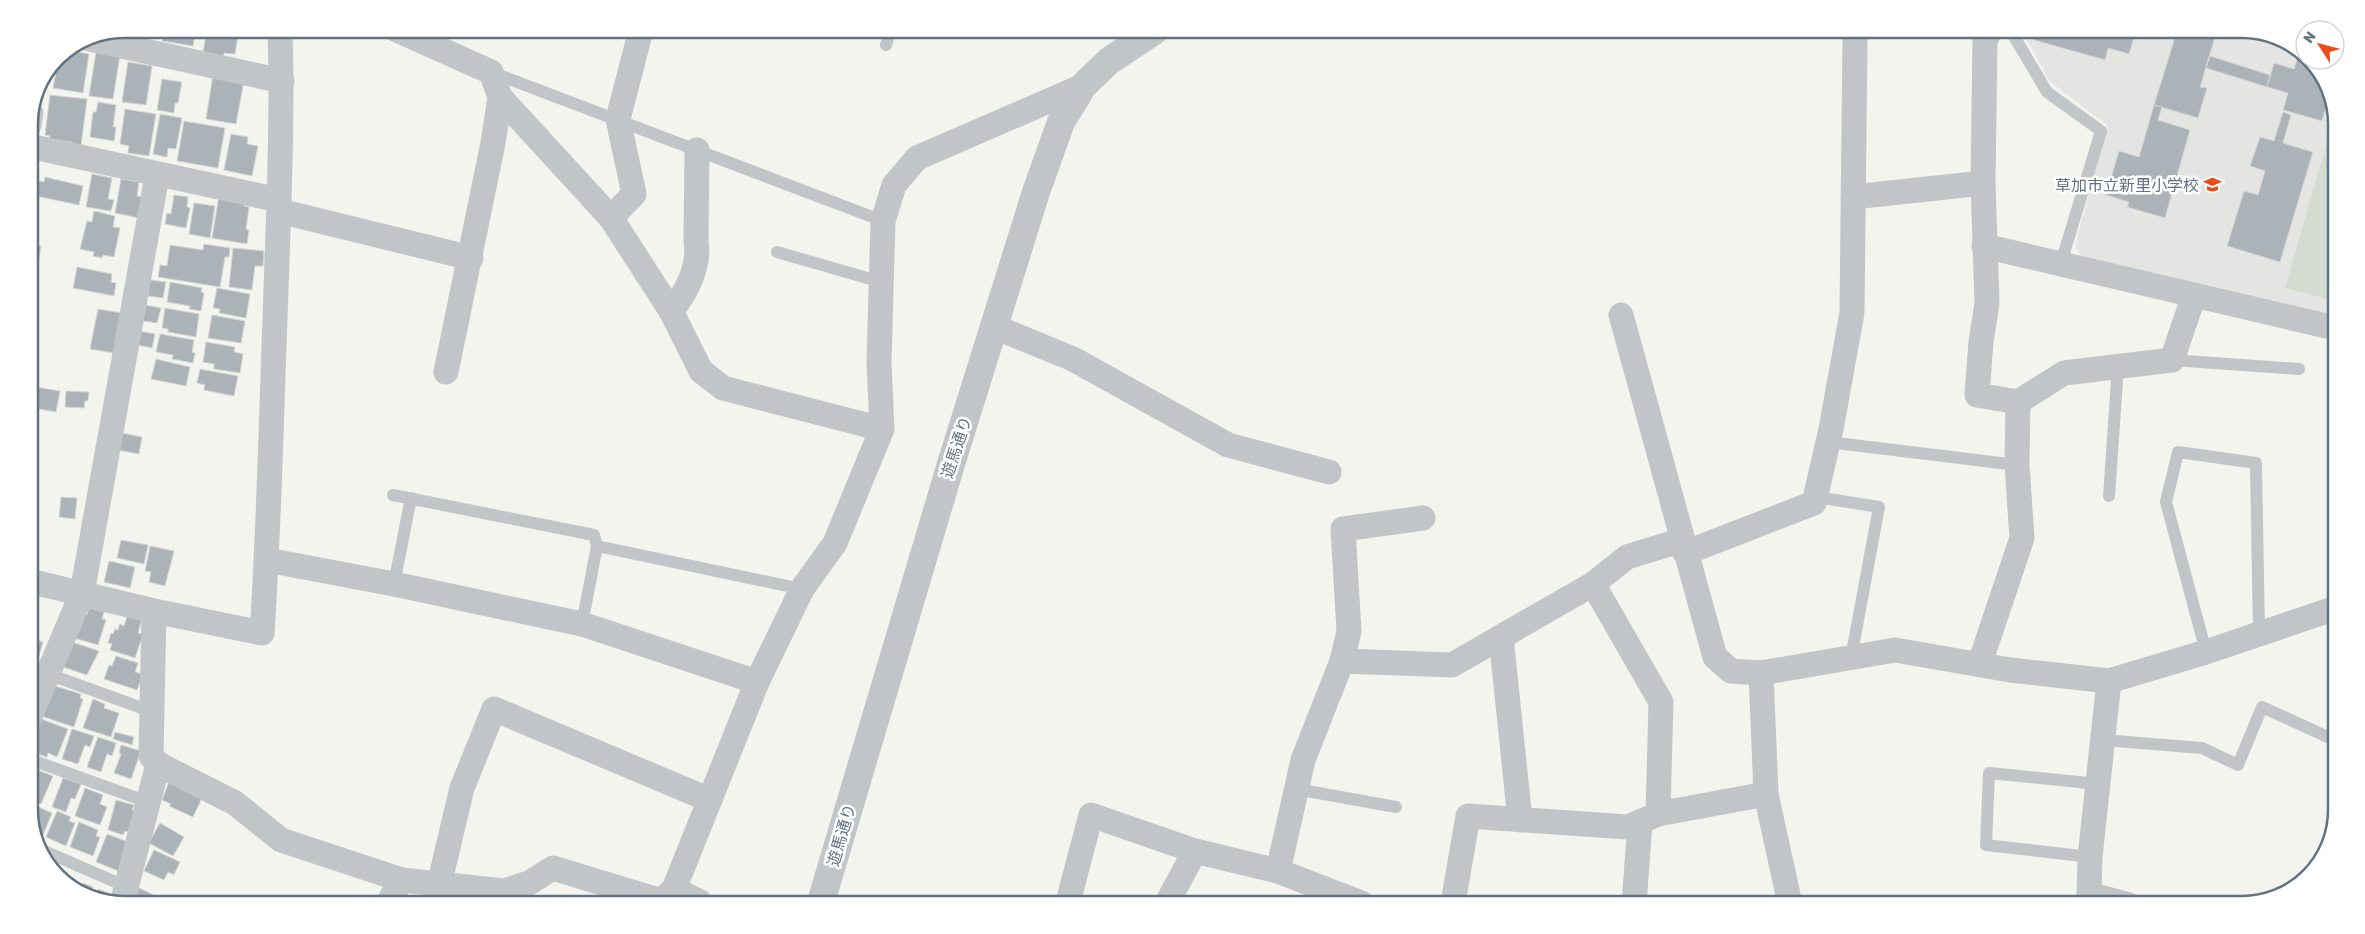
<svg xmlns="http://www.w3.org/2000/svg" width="2365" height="934" viewBox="0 0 2365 934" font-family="Rubik,'Noto Sans JP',sans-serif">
<rect width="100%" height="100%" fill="#f4f4ef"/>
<path fill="#e4e5e3" d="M2021 33 2272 34 2305 57V60L2317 66 2336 117 2335 319 2081 257 2075 246 2107 125 2049 81 2031 46Z"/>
<path fill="#d4dbd0" d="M2335 115 2336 117 2335 301 2285 288Z"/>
<g fill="#abb3b8" stroke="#d5d5d2">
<path d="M165 29H196L193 46 162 41Z"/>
<path d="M220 29H239L235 54 224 53 223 57 203 53 206 34 218 36Z"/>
<path d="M2036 33 2135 34 2129 54 2108 48 2105 60 2034 40Z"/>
<path d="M2176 34H2216L2200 87 2207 88 2198 118 2154 105Z"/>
<path d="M66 50 89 54 83 93 53 88 59 55Z"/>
<path d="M96 52 120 55 113 99 89 96Z"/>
<path d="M2299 53 2305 57V60L2317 66 2329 98 2322 121 2283 110 2288 93 2267 87 2274 63 2294 69Z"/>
<path d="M2210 56 2270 75 2267 87 2206 68Z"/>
<path d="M128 62 152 66 146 105 122 102Z"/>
<path d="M213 75 244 81 236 124 206 119Z"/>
<path d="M162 79 182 82 178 103H175L174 113 157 110Z"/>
<path d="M50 95 87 99 81 146 72 145V142L49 139 50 136 45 135Z"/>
<path d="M98 102 116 105 113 127H116L114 141 90 137 93 112H96Z"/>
<path d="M2154 105 2162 107 2158 120 2190 130 2165 218 2127 207 2129 202 2106 195 2119 151 2139 157Z"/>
<path d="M125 109 156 114 149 156 128 153 129 146 120 144Z"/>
<path d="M2283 112 2291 115 2283 143 2313 152 2280 262 2227 246 2244 191 2258 195 2265 171 2250 166 2260 137 2274 141Z"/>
<path d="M160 114 182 118 176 149 168 148 167 157 153 154Z"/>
<path d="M184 121 225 128 218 168 177 161Z"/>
<path d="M231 134 248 137 247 144 258 146 252 176 224 170Z"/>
<path d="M92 174 112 178 108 199 114 200 111 211 86 207Z"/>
<path d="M45 177 83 186 79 205 36 196 39 181 44 182Z"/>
<path d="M121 179 139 182 137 196 143 197 139 218 115 213Z"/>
<path d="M174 195 188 197 187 207 190 208 186 228 165 224 167 213 171 214Z"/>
<path d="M219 196 245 201 244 206 249 207 246 229 249 230 247 244 212 238Z"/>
<path d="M194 203 215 206 210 238 189 234Z"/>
<path d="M94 211 115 216 113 227 120 228 114 257 103 255 102 258 93 256 94 252 80 249 87 221 92 222Z"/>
<path d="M204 244 230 248 229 257H225L220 287 158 277 160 265 167 266 170 245 203 250Z"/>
<path d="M29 245 41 246 38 266 29 264Z"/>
<path d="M233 248 264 251 263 266H255L252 290 229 287Z"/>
<path d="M77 267 112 274 111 282 116 283 114 296 73 288Z"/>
<path d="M150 280 166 282 163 298 148 296Z"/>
<path d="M170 282 202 288 201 292 204 293 201 311 189 309 190 306 167 302Z"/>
<path d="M217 288 250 294 246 318 219 313 220 309 213 308Z"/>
<path d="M146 305 161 308 157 323 143 321Z"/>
<path d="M165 308 199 314 196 337 168 332V329L162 328Z"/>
<path d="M98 309 122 313 114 353 90 349Z"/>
<path d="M212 315 245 321 241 343 208 338Z"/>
<path d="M139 331 155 334 152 348 137 345Z"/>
<path d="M160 334 194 340 192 352 195 353 193 363 172 359 173 355 156 352Z"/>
<path d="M206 342 235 347 234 352 243 354 240 373 214 369V364L203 362Z"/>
<path d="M156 359 190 367 186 386 151 379Z"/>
<path d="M200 369 238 376 234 396 204 390 205 385 197 383Z"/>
<path d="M29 386 60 391 56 412 29 407Z"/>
<path d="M66 391 89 392 88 401H85L84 408 65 407Z"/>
<path d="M122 433 142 437 139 454 118 450Z"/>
<path d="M61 497 77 498 75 519 59 517Z"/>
<path d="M121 540 148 545 144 564 117 558Z"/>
<path d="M150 546 174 551 165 586 149 582 151 572 145 571Z"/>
<path d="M109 561 135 567 130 588 104 582Z"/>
<path d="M29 597 37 599 29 632Z"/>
<path d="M89 608 104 612 102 619 106 620 98 645 74 638 81 613 87 615Z"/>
<path d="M128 614 142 618 138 633 143 634 135 658 110 650 112 644 108 643 111 633 113 634 115 629 118 630 120 624 124 626Z"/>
<path d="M29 638 43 642 39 656 30 654 29 656Z"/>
<path d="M72 642 99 651 87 675 63 667Z"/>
<path d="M116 656 138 663 135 672 143 674 137 690 104 679 109 665 112 666Z"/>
<path d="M55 686 81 694 80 698 83 699 74 727 41 716Z"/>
<path d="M93 699 105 704 104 708 119 713 111 737 83 728Z"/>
<path d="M41 719 68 729 57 757 48 753 47 757 31 752 33 747 30 746Z"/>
<path d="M72 729 94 736 90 747 85 745 78 764 62 759Z"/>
<path d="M115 732 134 737 132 745 113 739Z"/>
<path d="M98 737 116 743 112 756 107 754 101 772 87 767Z"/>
<path d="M121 745 141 751 131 779 114 773 121 754 119 753Z"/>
<path d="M29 767 53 776 41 804 29 799Z"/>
<path d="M63 778 81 784 75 799 71 798 66 812 52 807Z"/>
<path d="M169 782 202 798 193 817 169 806 171 804 162 800Z"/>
<path d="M85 788 103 795 100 804 107 807 100 825 75 816Z"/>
<path d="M116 800 134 805 132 810 138 812 128 832 125 831 123 835 108 830Z"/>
<path d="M34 805 52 813 41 840 37 838 29 817Z"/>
<path d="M57 811 71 817 69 821 75 823 66 846 46 837Z"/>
<path d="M79 822 98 830 96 836 100 837 93 856 70 847Z"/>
<path d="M160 823 184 837 173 856 149 843Z"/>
<path d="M107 834 128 842 121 872 96 862Z"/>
<path d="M154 850 180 862 174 875 168 872 164 880 144 871Z"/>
<path d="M83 883 93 887 92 891 97 893 98 889 111 894 108 900H93L80 891Z"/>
<path d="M139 888 158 897 156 900H133Z"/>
</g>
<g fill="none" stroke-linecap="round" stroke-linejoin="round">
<g stroke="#c1c5c8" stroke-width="12">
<path d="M2012 33 2047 92 2101 131 2061 263"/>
<path d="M886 45 890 31"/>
<path d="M491 72 883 221"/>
<path d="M777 252 881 282"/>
<path d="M2172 360 2299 369"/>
<path d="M1828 442 2017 465"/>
<path d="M393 495 594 535 597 546 582 624"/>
<path d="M2109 496 2118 366"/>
<path d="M1816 497 1879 507 1851 658"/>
<path d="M597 546 802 589"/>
<path d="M394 584 411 498"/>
<path d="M2206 652 2166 502 2178 452 2256 463 2259 634"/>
<path d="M48 674 153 712"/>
<path d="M2103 740 2202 748 2238 765 2262 707 2332 739"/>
<path d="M29 759 148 802"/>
<path d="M1296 789 1396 807"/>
<path d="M42 850 127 887"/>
<path d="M2090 857 1986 845 1989 773 2098 784"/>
</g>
<g stroke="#c1c5c8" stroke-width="25">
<path d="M395 29 491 72 500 97 611 218 671 311 701 371 723 388 882 429"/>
<path d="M1989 33 1985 40 1983 183 1987 303 1981 342 1977 395 2018 402 2064 373 2172 360 2194 295"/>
<path d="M85 38 282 81"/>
<path d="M29 125 31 113"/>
<path d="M29 146 279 200"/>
<path d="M1853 197 1983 183"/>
<path d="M279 211 471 258"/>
<path d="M611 218 634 194 618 119 641 30"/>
<path d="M1984 246 2335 328"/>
<path d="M671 311C687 292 700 266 696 241L697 150"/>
<path d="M1621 315 1715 657 1731 671 1761 673 1895 650 2010 670 2109 681 2206 652 2333 609"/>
<path d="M995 327 1073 359 1228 445 1329 472"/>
<path d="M446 372 493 143 500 97"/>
<path d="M1682 540 1627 557 1593 584 1661 702 1658 814 1766 794"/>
<path d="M1685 553 1814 503 1831 429 1852 313 1855 37"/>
<path d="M267 560 394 584 582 624 757 682"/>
<path d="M29 581 154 611 262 633C269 529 271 424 275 320 278 223 283 126 280 29"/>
<path d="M1501 637 1520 820"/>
<path d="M1342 661 1452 665 1593 584"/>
<path d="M1980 663 2022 538 2017 465 2018 402"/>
<path d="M1761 673 1766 794 1790 904"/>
<path d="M2109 681 2090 857 2089 894 2129 905"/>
<path d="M29 719 82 593 157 176"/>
<path d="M158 764 235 803 281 840 402 880 504 891 529 883 553 868 661 901 674 889 757 682 802 589 835 543 882 429 879 362 883 221 894 185 917 158 1083 86"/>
<path d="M1278 871 1303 760 1342 661 1349 631 1343 529 1423 518"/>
<path d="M439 885 462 788 494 709 710 800"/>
<path d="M674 889 700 902"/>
<path d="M123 900 158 764 151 756 154 611"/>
<path d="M389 901 402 880"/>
<path d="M1068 902 1091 815 1195 851 1278 871 1361 903"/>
<path d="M1167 903 1195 851"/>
<path d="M1453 903 1468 816 1628 827 1658 814"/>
<path d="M1634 904 1640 822"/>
</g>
<path stroke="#c1c5c8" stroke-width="28" d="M821 902 951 464 1036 192 1061 122 1083 86 1109 61 1154 31"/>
</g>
<defs>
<symbol id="school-bare" viewBox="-9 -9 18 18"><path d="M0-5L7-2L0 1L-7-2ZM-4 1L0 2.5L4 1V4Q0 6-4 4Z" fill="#ea4d19" stroke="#fff" stroke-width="2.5" paint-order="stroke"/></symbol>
</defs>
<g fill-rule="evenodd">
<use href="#school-bare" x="2200" y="172" width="25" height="25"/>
</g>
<g text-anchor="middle" stroke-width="5" stroke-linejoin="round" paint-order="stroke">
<g font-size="16" fill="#617382" stroke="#fff" text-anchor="end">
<text x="2199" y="191">草加市立新里小学校</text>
</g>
<g font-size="16" fill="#617382" stroke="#fff">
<text transform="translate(956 447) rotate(-72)" y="6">遊馬通り</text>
<text transform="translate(841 835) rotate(-74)" y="6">遊馬通り</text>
</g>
</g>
<path d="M0 0H2365V934H0ZM124 38H2242A86 86 0 0 1 2328 124V810A86 86 0 0 1 2242 896H124A86 86 0 0 1 38 810V124A86 86 0 0 1 124 38Z" fill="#fff" fill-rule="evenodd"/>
<path fill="none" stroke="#617382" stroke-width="2.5" d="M124 38H2242A86 86 0 0 1 2328 124V810A86 86 0 0 1 2242 896H124A86 86 0 0 1 38 810V124A86 86 0 0 1 124 38Z"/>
<g transform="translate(2320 45) rotate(306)"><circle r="24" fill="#ffffff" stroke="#c0c7cd"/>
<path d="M0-4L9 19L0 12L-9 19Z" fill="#ea4d19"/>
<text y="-8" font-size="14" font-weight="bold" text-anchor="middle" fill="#617382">N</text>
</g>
</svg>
